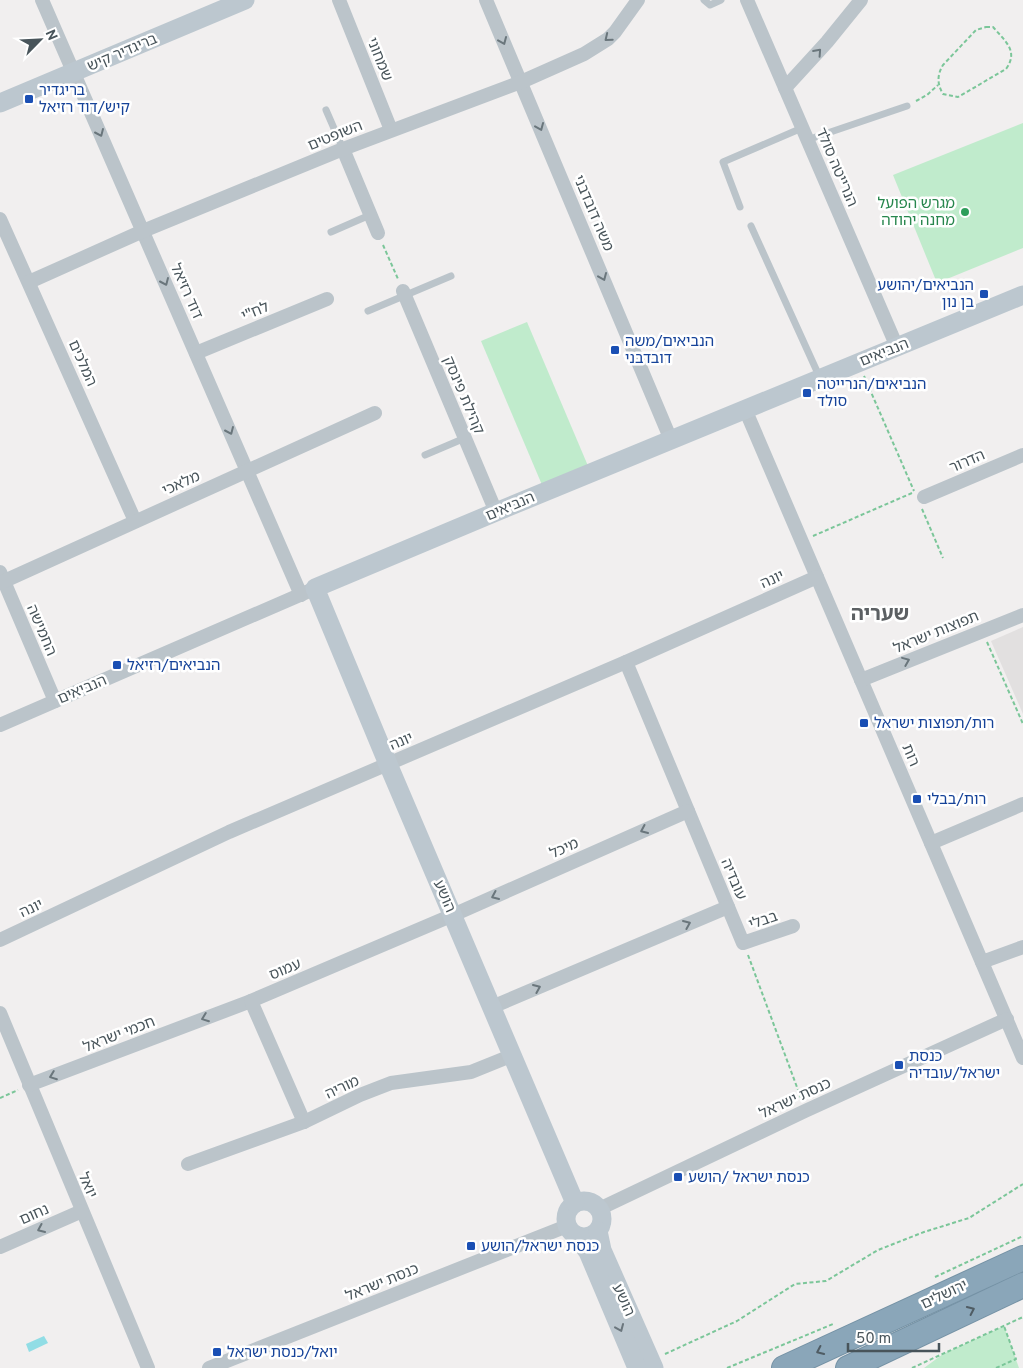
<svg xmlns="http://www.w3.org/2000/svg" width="1023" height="1368" viewBox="0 0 1023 1368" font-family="Overpass,'Noto Sans Hebrew',sans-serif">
<rect width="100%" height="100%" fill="#f1efef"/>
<path fill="#e2e0e0" d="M1023 627V714L991 641Z"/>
<g fill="#c0ebcc">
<path d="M1023 123V248L937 283 893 175Z"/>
<path d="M527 322 591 473 545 492 481 341Z"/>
<path d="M1004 1326 1019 1368H924L943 1354Z"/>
</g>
<path fill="#91dde5" d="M44 1336 48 1343 29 1352 26 1344Z"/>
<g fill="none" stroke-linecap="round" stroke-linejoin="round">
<defs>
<g id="highway">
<path d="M784 1368 1023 1258"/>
<path d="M848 1368 1023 1285"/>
</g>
</defs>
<use href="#highway" stroke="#7592a5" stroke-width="26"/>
<g stroke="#7bc699" stroke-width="2" stroke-dasharray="4 2.5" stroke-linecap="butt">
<path d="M986 27H993C1005 41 1019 51 1006 69L958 97 943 94C937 84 937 75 943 65L976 30Z"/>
<path d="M916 101 927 95 938 85"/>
<path d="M383 245 398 279"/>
<path d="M864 376 914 491"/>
<path d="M922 509 943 558"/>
<path d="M813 536 912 493"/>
<path d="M987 642 1023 724"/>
<path d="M748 955 801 1098"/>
<path d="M0 1098 18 1090"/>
<path d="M935 1277 1023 1236"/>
<path d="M665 1354 737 1321 795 1284 826 1281 878 1250 924 1232 969 1218 1023 1184"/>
<path d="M727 1368 833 1324"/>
<path d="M912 1368 1023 1317"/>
<path d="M996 1368 1016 1359 1004 1326"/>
</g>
<g stroke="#bbc4ca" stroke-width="7">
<path d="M704 0 710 5 721 0"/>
<path d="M326 110 343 149"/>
<path d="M807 140 907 106"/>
<path d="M740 207 723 162 802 128"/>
<path d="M751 226 820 378"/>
<path d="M331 232 370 215"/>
<path d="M368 311 451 276"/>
<path d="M425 455 465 438"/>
</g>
<g stroke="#bbc4ca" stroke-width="14">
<path d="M42 0 301 595"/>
<path d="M339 0 391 130"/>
<path d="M486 0 671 440"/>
<path d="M747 0 897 347"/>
<path d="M785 88 827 42 861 0"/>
<path d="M343 149 378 233"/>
<path d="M0 219 135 521"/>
<path d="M29 282 143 231 343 149 521 82 584 54 608 39 615 32 638 0"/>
<path d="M403 291 496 512"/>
<path d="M196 353 327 299"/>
<path d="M745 409 1023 1058"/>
<path d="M924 497 1023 455"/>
<path d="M0 572 55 701"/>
<path d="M0 583 375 413"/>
<path d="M626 662 743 943 793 926"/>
<path d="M861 680 1023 615"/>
<path d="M0 725 309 591"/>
<path d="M931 843 1023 804"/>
<path d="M0 940 229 832 626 662 817 577"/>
<path d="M982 962 1023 947"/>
<path d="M492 1007 728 907"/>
<path d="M0 1013 148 1368"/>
<path d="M29 1085 251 1001"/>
<path d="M304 1122 251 1001 453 915 688 811"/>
<path d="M188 1164 304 1122 360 1095 391 1083 471 1072 513 1055"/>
<path d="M599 1209 805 1111 1007 1019"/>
<path d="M0 1247 82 1211"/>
<path d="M209 1368 567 1226"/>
</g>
<g stroke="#bcc7cf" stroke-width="19">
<path d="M0 103 245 0"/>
<circle cx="584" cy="1219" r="18"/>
<path d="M575 1203 388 764 315 588 496 512 1023 295"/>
<path d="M598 1231 602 1250 654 1368"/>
<path d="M577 1236 588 1252 637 1368"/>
</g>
<use href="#highway" stroke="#8aa6b9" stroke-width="24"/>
</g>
<defs><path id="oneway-chevron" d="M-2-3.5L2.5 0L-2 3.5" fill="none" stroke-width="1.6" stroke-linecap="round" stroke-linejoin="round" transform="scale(1.25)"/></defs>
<g stroke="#6a767c">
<use href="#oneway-chevron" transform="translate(608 38) rotate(141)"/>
<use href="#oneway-chevron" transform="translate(503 41) rotate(67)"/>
<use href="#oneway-chevron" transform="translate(818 52) rotate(-48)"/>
<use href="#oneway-chevron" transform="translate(540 127) rotate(67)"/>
<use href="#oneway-chevron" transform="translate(100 133) rotate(66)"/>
<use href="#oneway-chevron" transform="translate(603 277) rotate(67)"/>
<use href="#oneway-chevron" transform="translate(165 282) rotate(66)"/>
<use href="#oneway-chevron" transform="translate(230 431) rotate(66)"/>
<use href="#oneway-chevron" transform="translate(906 661) rotate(-22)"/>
<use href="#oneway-chevron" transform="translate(644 830) rotate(156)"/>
<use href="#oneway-chevron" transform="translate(495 896) rotate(156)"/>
<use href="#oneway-chevron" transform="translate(687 924) rotate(-23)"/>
<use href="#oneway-chevron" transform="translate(537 988) rotate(-23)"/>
<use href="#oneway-chevron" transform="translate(205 1018) rotate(159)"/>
<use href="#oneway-chevron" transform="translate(53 1076) rotate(159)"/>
<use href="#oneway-chevron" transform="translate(41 1229) rotate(156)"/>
</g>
<g stroke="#4f5c64">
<use href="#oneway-chevron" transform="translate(971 1310) rotate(-25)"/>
<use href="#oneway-chevron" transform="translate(820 1351) rotate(155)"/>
</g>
<use stroke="#6b767d" href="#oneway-chevron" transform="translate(620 1328) rotate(67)"/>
<g fill="#1a4fb4" stroke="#fff" stroke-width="2">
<rect x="24" y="94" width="10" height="10" rx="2.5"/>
<rect x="979" y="289" width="10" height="10" rx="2.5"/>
<rect x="610" y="345" width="10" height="10" rx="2.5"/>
<rect x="802" y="388" width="10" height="10" rx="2.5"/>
<rect x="112" y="660" width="10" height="10" rx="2.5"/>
<rect x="859" y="718" width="10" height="10" rx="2.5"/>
<rect x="912" y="794" width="10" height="10" rx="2.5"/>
<rect x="894" y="1060" width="10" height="10" rx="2.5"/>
<rect x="673" y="1172" width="10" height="10" rx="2.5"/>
<rect x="466" y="1241" width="10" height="10" rx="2.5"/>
<rect x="212" y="1347" width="10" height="10" rx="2.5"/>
</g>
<circle fill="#2e9e5b" stroke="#fff" stroke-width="2" cx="965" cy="212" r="5"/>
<g text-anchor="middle" stroke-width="5" stroke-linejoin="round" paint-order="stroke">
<g font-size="15" fill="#48545a" stroke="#fff">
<text transform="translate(122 52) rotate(-23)" y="5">בריגדיר קיש</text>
<text transform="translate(380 59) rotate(68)" y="5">שמחוני</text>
<text transform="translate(335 135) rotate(-22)" y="5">השופטים</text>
<text transform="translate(837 167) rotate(67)" y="5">הנרייטה סולד</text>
<text transform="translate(594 213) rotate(67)" y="5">משה דובדבני</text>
<text transform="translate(187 291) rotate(66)" y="5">דוד רזיאל</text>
<text transform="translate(255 311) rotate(-22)" y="5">לח"י</text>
<text transform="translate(884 352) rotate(-22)" y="5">הנביאים</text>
<text transform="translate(83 363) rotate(66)" y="5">המלכים</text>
<text transform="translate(464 395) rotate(67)" y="5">קהילת פינסק</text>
<text transform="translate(967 461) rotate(-23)" y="5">הדרור</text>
<text transform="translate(181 483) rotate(-24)" y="5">מלאכי</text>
<text transform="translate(510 506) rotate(-23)" y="5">הנביאים</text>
<text transform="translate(772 579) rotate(-24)" y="5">יונה</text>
<text transform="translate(42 630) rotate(67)" y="5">החמישה</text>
<text transform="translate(936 632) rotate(-22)" y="5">תפוצות ישראל</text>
<text transform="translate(82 689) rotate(-23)" y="5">הנביאים</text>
<text transform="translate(401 741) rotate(-23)" y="5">יונה</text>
<text transform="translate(911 755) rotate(67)" y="5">רות</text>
<text transform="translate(564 848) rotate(-24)" y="5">מיכל</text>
<text transform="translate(734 879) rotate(67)" y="5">עובדיה</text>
<text transform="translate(445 896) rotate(67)" y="5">הושע</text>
<text transform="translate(31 908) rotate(-25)" y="5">יונה</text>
<text transform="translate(763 920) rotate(-19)" y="5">בבלי</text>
<text transform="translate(285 969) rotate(-23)" y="5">עמוס</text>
<text transform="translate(119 1034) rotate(-21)" y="5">חכמי ישראל</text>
<text transform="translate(342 1087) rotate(-25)" y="5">מוריה</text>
<text transform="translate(795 1098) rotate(-25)" y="5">כנסת ישראל</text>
<text transform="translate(88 1185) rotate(67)" y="5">יואל</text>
<text transform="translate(34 1214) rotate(-24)" y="5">נחום</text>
<text transform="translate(382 1282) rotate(-22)" y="5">כנסת ישראל</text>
<text transform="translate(944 1294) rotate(-25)" y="5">ירושלים</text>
<text transform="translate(624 1300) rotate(66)" y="5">הושע</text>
</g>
<g font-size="15" fill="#164399" stroke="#fff" text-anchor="start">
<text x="39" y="95">בריגדיר<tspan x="39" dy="17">קיש/דוד רזיאל</tspan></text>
<text x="974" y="290" text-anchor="end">הנביאים/יהושע<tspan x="974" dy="17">בן נון</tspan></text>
<text x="625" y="346">הנביאים/משה<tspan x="625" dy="17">דובדבני</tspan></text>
<text x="817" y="389">הנביאים/הנרייטה<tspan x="817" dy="17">סולד</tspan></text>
<text x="127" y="670">הנביאים/רזיאל</text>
<text x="874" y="728">רות/תפוצות ישראל</text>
<text x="927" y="804">רות/בבלי</text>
<text x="909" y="1061">כנסת<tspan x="909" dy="17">ישראל/עובדיה</tspan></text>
<text x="688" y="1182">כנסת ישראל /הושע</text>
<text x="481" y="1251">כנסת ישראל/הושע</text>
<text x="227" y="1357">יואל/כנסת ישראל</text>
</g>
<g font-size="15" fill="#27864d" stroke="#fff" text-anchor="end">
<text x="955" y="208">מגרש הפועל<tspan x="955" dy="17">מחנה יהודה</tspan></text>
</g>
<g font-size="20" font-weight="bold" fill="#5c6063" stroke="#fff">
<text x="880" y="620">שעריה</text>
</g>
</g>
<g transform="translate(40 40) rotate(66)" stroke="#ffffff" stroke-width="4" paint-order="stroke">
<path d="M0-4L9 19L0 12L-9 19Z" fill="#48545a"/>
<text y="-8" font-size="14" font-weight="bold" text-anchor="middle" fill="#48545a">N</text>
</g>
<path d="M848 1343v8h91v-8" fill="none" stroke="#48545a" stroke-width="2.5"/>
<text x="856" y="1343" font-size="15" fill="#48545a" stroke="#ffffff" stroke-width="4" paint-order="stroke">50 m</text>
</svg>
